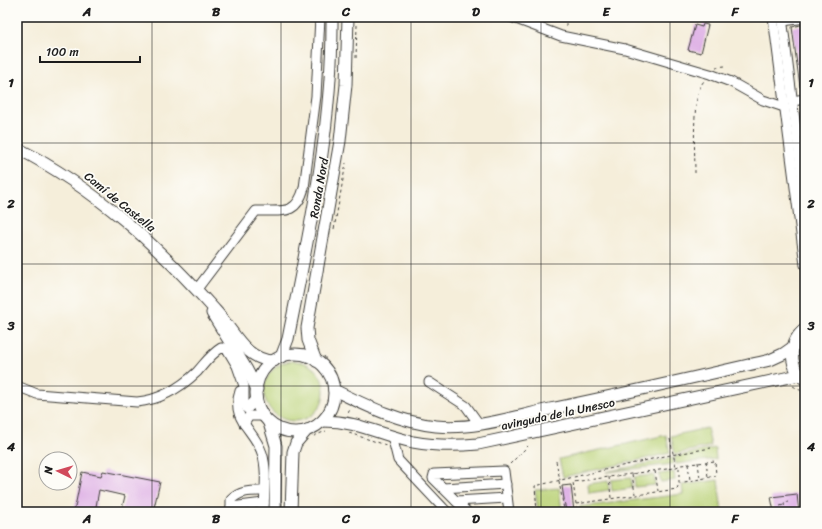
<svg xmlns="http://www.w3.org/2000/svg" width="822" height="529" viewBox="0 0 822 529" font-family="Sriracha,sans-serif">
<rect width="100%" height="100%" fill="#fdfcf7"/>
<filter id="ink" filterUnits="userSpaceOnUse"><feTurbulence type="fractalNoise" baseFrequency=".025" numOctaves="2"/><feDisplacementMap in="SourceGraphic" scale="8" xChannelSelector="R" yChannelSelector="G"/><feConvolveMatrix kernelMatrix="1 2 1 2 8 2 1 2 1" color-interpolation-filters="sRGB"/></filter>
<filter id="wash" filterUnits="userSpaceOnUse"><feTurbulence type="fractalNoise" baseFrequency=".012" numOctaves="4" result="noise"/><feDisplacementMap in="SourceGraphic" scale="16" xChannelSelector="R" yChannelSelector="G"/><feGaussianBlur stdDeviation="0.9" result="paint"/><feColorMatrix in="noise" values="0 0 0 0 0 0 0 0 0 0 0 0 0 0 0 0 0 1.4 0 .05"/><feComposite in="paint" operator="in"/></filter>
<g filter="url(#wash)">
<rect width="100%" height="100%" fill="#f5eeda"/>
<g fill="#bad277" stroke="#6b774a">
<circle cx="294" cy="391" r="30"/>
<path d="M707 428 711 446 675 454 671 436Z"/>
<path d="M666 435 670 453 563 477 559 459Z"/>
<path d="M715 448 716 459 676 464 674 457Z"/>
<path d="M672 458 673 464 606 472Z"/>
<path d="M674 472 675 480 661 482 659 474Z"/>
<path d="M654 475 655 485 635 487 634 477Z"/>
<path d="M631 478 632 488 612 491 611 480Z"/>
<path d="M718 480 722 512H580V507L683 494 682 485Z"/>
<path d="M608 481 609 490 589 493 588 484Z"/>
<path d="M559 488 562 512H538L535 490Z"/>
</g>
<g id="blocks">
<g fill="#dcaae4">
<path d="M703 24 708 25 701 53 688 50 695 25 702 27Z"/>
<path d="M805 24V91L800 87 792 27Z"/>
<path d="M103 471 160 482 153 512H121L125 496 99 490 95 512H74L82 472 101 476Z"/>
<path d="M571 485 574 512H566L562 486Z"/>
<path d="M797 494 799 512H774L771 497Z"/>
</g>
</g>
</g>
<g filter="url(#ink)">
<use href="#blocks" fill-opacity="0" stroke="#3d3c38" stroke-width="1"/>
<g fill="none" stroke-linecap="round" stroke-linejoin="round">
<defs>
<g id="minor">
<path d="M511 17 561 36 625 49 710 74 731 82 763 100 784 107"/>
<path d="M773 17 805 265"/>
<path d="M782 17 805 201"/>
<path d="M783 21 805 18"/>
<path d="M792 101 805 99"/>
<path d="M197 289 256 211C281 210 296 217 304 188L316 96 320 17"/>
<path d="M429 382 466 406 479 424"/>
<path d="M17 386 37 394 137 402C160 400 180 388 197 372 205 363 211 354 221 348L227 349 237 366 244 386V405L250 406"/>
<path d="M240 391C230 420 254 429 262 453 268 471 264 493 264 512"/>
<path d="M247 409 257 398"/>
<path d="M244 424 249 416H264"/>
<path d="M392 436 398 460 447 512"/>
<path d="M443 488 506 484"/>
<path d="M456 501 507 498"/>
<path d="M231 507 264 503"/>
<path d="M231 512V500C240 490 251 491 264 491"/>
<path d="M467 512 433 478 434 474 504 471 509 512"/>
</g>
<g id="major">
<path d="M17 148C96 189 156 244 215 310 234 330 244 360 274 361"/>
<path d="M212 313 247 370 257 389"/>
<circle cx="295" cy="393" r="39"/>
<path d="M281 357 288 339C309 233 333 126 332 17"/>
<path d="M316 361 308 340 307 328 340 141 346 85 348 17"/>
<path d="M803 378C788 365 789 341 805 329"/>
<path d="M334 390C367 406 399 422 436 426 474 430 513 417 550 409 623 394 696 377 770 360L783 354 793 347"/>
<path d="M323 421C359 421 380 435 413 442 435 446 457 446 478 444L799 375"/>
<path d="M269 423 276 446 275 512"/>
<path d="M291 512 293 452 296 443 307 430"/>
</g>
</defs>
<use href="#minor" stroke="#3d3c38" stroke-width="11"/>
<use href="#major" stroke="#3d3c38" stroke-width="13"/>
<g stroke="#3d3c38" stroke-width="1" stroke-dasharray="3 3" stroke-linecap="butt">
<path d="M566 17V28"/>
<path d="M356 58 357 25"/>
<path d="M716 67 725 66"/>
<path d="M695 173C695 152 691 95 704 81"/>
<path d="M334 229 346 163"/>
<path d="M324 356 340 383"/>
<path d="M793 386 805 393"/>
<path d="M348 413 351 408"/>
<path d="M349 433 386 445"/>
<path d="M314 436 326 431"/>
<path d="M670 439 676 467"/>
<path d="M556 461 560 480"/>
<path d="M706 461 708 477"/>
<path d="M698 462 700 479"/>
<path d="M510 464 528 446"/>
<path d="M688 464 690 480"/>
<path d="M655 471 658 491"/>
<path d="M632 474 635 494"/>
<path d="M609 477 611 498"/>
<path d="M559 481 564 510"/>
<path d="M679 483V468"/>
<path d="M576 504 573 482 674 468 681 465 715 461 716 476 679 483 677 489 576 504 577 512"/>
<path d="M780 506 784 505"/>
<path d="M487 512 501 511"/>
<path d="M537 512 535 486 665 456 711 448"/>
<path d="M785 512 784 503 788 502"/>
</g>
<use href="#minor" stroke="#fff" stroke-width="9"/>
<use href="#major" stroke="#fff" stroke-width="11"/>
</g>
</g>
<path fill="none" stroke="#1c1c1c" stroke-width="1" stroke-opacity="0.55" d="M152 17V512M281 17V512M411 17V512M541 17V512M670 17V512M17 143H805M17 264H805M17 386H805"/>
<g text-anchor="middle" stroke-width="3.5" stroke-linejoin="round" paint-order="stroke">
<g font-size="12" fill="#1c1c1c" stroke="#fdfcf7">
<text transform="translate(319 188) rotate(-80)" y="4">Ronda Nord</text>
<text transform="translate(120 202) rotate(39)" y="4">Camí de Castella</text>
<text transform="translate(558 414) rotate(-12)" y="4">avinguda de la Unesco</text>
</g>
</g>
<rect width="822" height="529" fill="none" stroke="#fdfcf7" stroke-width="44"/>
<g transform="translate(58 471) rotate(275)"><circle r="19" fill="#fdfcf7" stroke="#a3a29f"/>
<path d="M0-3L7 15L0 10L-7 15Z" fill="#d1495b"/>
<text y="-6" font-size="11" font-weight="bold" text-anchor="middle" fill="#1c1c1c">N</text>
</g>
<path d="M40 56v6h100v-6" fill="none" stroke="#1c1c1c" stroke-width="2"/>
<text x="46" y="56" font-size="12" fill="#1c1c1c" stroke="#fdfcf7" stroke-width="3" paint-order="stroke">100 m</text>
<rect x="22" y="22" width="778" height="485" fill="none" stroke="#1c1c1c" stroke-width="1.5"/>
<g font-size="13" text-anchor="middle" font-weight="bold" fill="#1c1c1c">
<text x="87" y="16">A</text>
<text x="216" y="16">B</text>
<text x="346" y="16">C</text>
<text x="476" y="16">D</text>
<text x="606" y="16">E</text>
<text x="735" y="16">F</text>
<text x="11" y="87">1</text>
<text x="811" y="87">1</text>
<text x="11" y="208">2</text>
<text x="811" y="208">2</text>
<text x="11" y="330">3</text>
<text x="811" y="330">3</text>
<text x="11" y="451">4</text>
<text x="811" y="451">4</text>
<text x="87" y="523">A</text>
<text x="216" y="523">B</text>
<text x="346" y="523">C</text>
<text x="476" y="523">D</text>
<text x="606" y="523">E</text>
<text x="735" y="523">F</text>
</g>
</svg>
